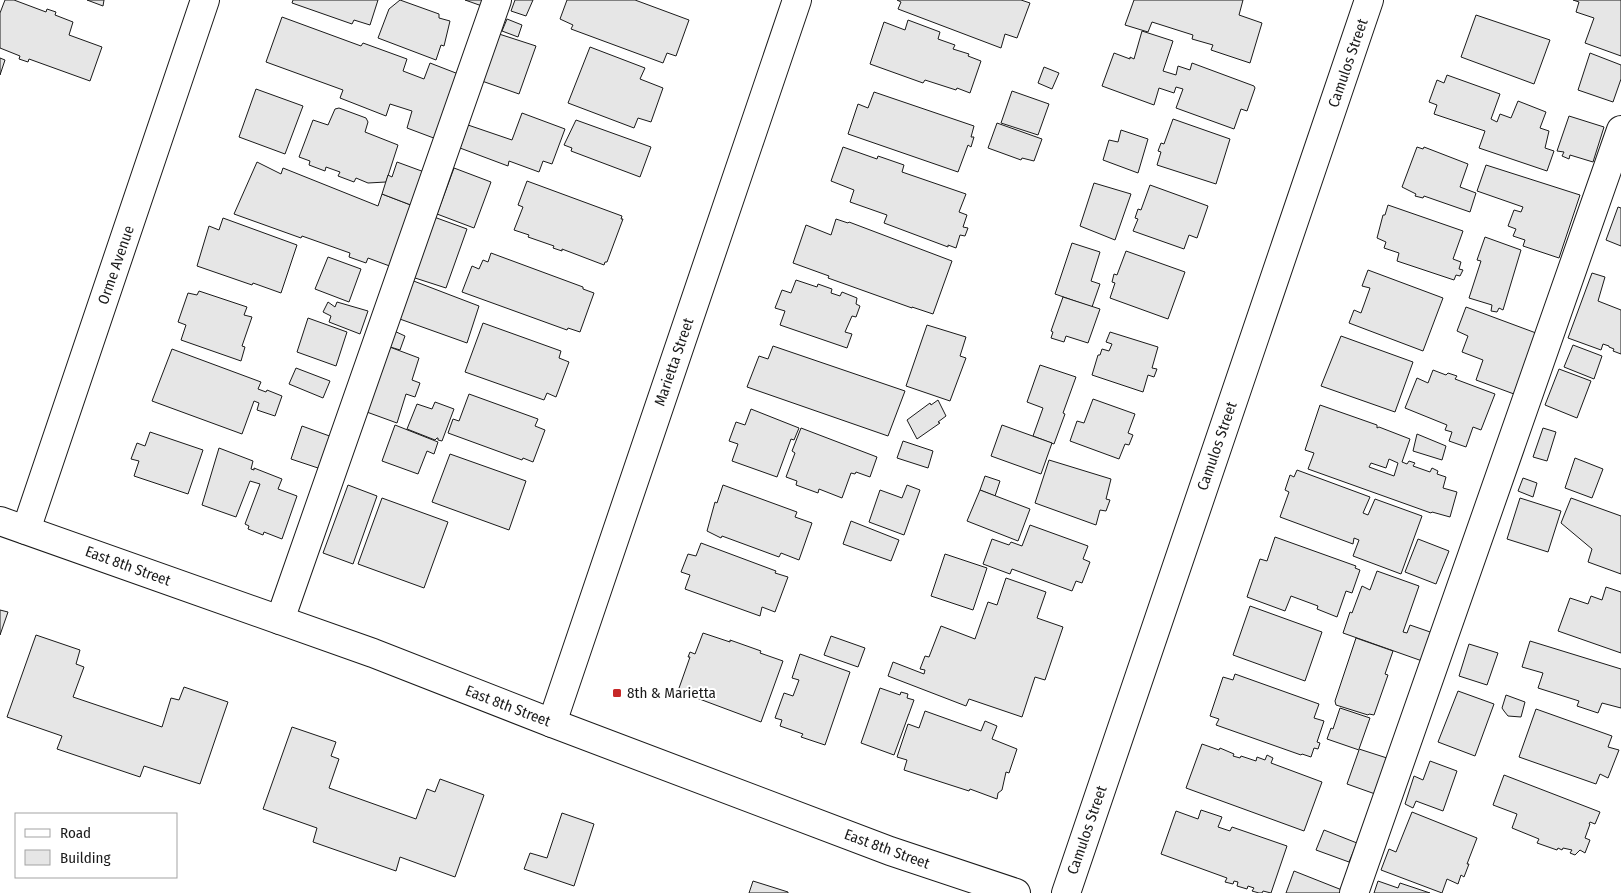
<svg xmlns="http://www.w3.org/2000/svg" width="1621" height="893" viewBox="0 0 1621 893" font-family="'Fira Sans Condensed',sans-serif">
<rect width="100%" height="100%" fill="#fff"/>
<g fill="#e6e6e6" stroke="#1a1a1a" fill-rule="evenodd">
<path d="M5 0H14L46 12 47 9 56 12 55 15 73 22 69 35 102 47 90 81 29 59 28 62 19 59 20 56 0 48V13Z"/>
<path d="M87 0H104L103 6Z"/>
<path d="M293 0H378L370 25 354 20 352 24 292 3Z"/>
<path d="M400 0 439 14V18L450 21 444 46 441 45 436 60 378 38 389 9Z"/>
<path d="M465 0H484L482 6Z"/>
<path d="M515 0H533L526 16 511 11Z"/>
<path d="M567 0H635L689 20 676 56 667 53 663 63 571 29 573 25 560 19Z"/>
<path d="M897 0H1021L1030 3 1017 38 1005 34 1001 48 898 9 901 2Z"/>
<path d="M1134 0H1243L1239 15 1262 23 1250 63 1211 50 1213 45 1192 39 1193 35 1152 22 1148 32 1125 25Z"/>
<path d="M1573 0H1621V56L1585 43 1594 18 1576 12 1579 2Z"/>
<path d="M1476 15 1550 40 1534 84 1461 57Z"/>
<path d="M282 17 361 46 363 43 407 59 403 71 424 79 430 63 461 75 439 140 407 128 412 111 390 104 386 116 340 98 343 90 266 62Z"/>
<path d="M507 19 522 25 518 37 502 31Z"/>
<path d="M908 20 940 32 938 39 955 45 953 49 969 54 968 56 981 61 970 93 957 88 956 90 925 80 923 83 870 64 884 22 905 30Z"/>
<path d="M1142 31 1173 41 1163 71 1176 75 1178 66 1190 70 1192 63 1254 86 1255 88 1247 111 1241 109 1234 129 1176 108 1183 89 1176 87 1174 93 1159 88 1154 105 1102 86 1114 53 1130 59V57L1134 59Z"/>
<path d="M496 33 536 46 519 94 479 80Z"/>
<path d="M590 47 645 68 640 79 663 88 651 122 638 118 634 128 568 103Z"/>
<path d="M1590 53 1621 65V79L1613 102 1578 90Z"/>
<path d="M0 58 5 60 0 75Z"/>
<path d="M1044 67 1059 73 1052 89 1038 83Z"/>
<path d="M1447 75 1500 94 1491 119 1497 122 1500 114 1511 118 1518 101 1546 112 1540 128 1549 131 1545 148 1554 151 1547 171 1479 148 1485 131 1434 114 1437 105 1429 102 1437 80 1444 83Z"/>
<path d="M256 89 303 106 285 154 239 137Z"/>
<path d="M1012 91 1049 104 1038 135 1001 123Z"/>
<path d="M874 92 974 126 971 137H974L971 147 968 145 958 172 848 134 858 104 868 108Z"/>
<path d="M339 108 366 118 368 122 365 132 398 145 386 182 368 183 356 178 354 182 338 176 340 172 326 167 325 171 309 165 310 161 299 157 313 120 328 125 335 109Z"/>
<path d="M522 113 565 129 552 164 543 161 539 172 509 161 508 166 460 148 468 125 512 140Z"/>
<path d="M1569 116 1604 127 1593 162 1570 155 1569 159 1562 156 1564 152 1557 151Z"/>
<path d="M1173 119 1230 139 1216 184 1157 165 1161 152 1158 151 1161 143 1164 144Z"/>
<path d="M576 120 651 147 640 177 571 151 572 148 564 145Z"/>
<path d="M997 123 1042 139 1034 161 1022 158 1021 160 988 148Z"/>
<path d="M1121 130 1148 139 1138 173 1103 160 1109 140 1118 142Z"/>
<path d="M843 147 877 159 878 156 904 165 902 172 966 194 959 212 967 215 963 227 968 228 965 236 960 235 956 248 948 245V247L884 223 887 215 850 202 854 190 831 181Z"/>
<path d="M1417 147 1423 149 1424 147 1468 164 1460 187 1476 193 1470 212 1424 196 1423 198 1415 196 1416 194 1402 187Z"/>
<path d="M257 162 281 174 283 168 378 206 382 194 416 207 395 268 368 258 366 263 349 257 350 253 302 236 301 238 234 214Z"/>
<path d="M397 162 427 173 416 207 382 194 388 175 392 177Z"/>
<path d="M1486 165 1580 195 1559 258 1523 246 1525 240 1513 236 1516 229 1508 226 1514 210 1521 212 1523 207 1477 191Z"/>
<path d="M454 168 491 182 474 228 437 214Z"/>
<path d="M527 181 622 216 621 219H623L607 262H605L604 265 562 249V251L553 248 554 246 528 237 529 235 514 230 523 207 518 205Z"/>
<path d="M1094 183 1131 194 1115 240 1080 226Z"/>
<path d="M1150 185 1208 206 1197 238 1189 235 1184 249 1133 231 1138 219 1135 218 1138 209 1141 210Z"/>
<path d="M1388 205 1463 231 1453 259 1461 262 1459 269 1463 270 1460 276 1456 275 1454 280 1397 261 1399 253 1384 248 1386 242 1377 238 1383 215H1385Z"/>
<path d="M1618 207 1621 208V246L1606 240Z"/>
<path d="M434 217 467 229 446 288 412 277Z"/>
<path d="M223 218 297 245 281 293 253 283 252 285 197 266 209 226 219 230Z"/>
<path d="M836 219 848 223 849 222 952 261 933 314 912 307V308L828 278 829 276 793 263 806 225 831 235Z"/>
<path d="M1485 237 1521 250 1503 310 1499 308 1497 312 1491 311 1492 305 1469 298 1481 261 1477 260Z"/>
<path d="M1072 243 1100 252 1091 281 1100 284 1092 307 1055 294Z"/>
<path d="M1126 251 1185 272 1168 319 1110 298 1115 283 1112 282 1114 274 1117 275Z"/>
<path d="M491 253 583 287V289L594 293 580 332 568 328 567 330 462 292 472 266 479 269 483 260 488 262Z"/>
<path d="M328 257 361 269 349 302 315 289Z"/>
<path d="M1368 270 1443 298 1423 351 1349 323 1354 310 1361 313 1370 288 1362 286Z"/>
<path d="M1592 273 1605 277 1598 301 1621 310V354L1613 351 1614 349 1609 347V346L1603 344 1601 350 1568 338Z"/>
<path d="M411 280 479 306 467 343 397 318Z"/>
<path d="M796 280 817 287 818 284 832 289 831 293 840 296 842 292 857 298 856 304 860 306 856 317 852 316 845 332 852 334 847 348 780 325 785 311 775 308 782 290 791 293Z"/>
<path d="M199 291 247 307 244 315 252 317 242 346 245 347 241 361 181 340 186 325 178 322 188 293 197 295Z"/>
<path d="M1063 297 1100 309 1088 343 1066 336 1064 342 1051 338 1053 332 1051 331Z"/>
<path d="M328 302 335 307 337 302 368 311 360 334 329 322 331 316 323 312Z"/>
<path d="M1466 307 1536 333 1514 394 1476 380 1483 360 1462 352 1468 336 1457 331Z"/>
<path d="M308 318 347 332 336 366 297 352Z"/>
<path d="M483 323 561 351 559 358 569 362 556 397 547 393 544 400 465 372Z"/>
<path d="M927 325 966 337 960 356 966 358 950 401 906 386Z"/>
<path d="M392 330 405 336 400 350 387 346Z"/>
<path d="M1110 332 1158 347 1152 368 1157 369 1154 377 1148 375 1143 392 1092 375 1098 355H1100L1102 349 1109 351 1112 344 1106 342Z"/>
<path d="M1341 336 1413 362 1395 412 1321 386Z"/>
<path d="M1573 345 1602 356 1594 379 1564 367Z"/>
<path d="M387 346 419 358 412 380 420 383 415 397 406 394 397 423 364 411Z"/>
<path d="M773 346 905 391 888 436 747 387 759 356 768 359Z"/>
<path d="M172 349 261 382 258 389 266 392 267 390 282 396 275 416 257 410 259 403 254 401 242 434 152 401Z"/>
<path d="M1040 365 1076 377 1063 413 1065 414 1054 444 1033 436 1043 408 1027 402Z"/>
<path d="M296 368 330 381 323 398 289 384Z"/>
<path d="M1559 369 1591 381 1577 418 1545 405Z"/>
<path d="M1433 370 1446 375 1448 373 1457 376 1455 379 1495 394 1481 430 1473 427 1466 447 1449 441 1452 432 1445 430 1447 425 1405 408 1417 378 1428 383Z"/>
<path d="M469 394 538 419 535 426 545 430 533 462 523 458 522 460 448 433 453 419 459 421Z"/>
<path d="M1093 399 1135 414 1128 433 1133 435 1129 445 1125 444 1119 459 1070 441 1077 421 1084 423Z"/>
<path d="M938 400 946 416 938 422 940 423 917 439 907 420 930 403 931 405Z"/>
<path d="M435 402 454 409 442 441 438 440V438H437L435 440 407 429 417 404 432 409Z"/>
<path d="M1320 405 1377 425V428L1379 427 1410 439 1402 462 1407 464 1409 461 1415 463 1413 466 1430 472 1432 468 1438 471 1437 474 1446 477 1443 488 1457 492 1450 517 1432 512 1431 513 1308 469 1314 453 1305 450ZM1389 459 1398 463 1394 476 1369 467 1371 463 1386 468Z"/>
<path d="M751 409 799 428 794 440 791 439 777 477 732 461 738 444 729 441 736 422 745 425Z"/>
<path d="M395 425 438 442 434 454 427 451 418 474 382 461Z"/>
<path d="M1002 425 1052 443 1041 474 991 456Z"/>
<path d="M302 426 335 438 324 470 291 459Z"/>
<path d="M801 428 877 457 870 477 856 472 855 474 851 473 842 498 819 489 818 493 796 485 797 481 786 477 795 453 792 451Z"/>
<path d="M1543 428 1556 432 1547 461 1533 457Z"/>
<path d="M150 432 203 450 188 494 134 476 139 461 131 459 137 443 145 446Z"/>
<path d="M1417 434 1446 446 1442 460 1413 451Z"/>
<path d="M903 441 933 451 928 468 897 458Z"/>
<path d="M219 448 253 461 251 469 254 470V468L282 479 278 489 297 496 282 539 264 532 263 535 248 529 249 526 245 524 260 484 250 481 236 517 202 505Z"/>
<path d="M450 454 526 481 509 530 432 502Z"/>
<path d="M1575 458 1603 469 1592 498 1565 488Z"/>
<path d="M1049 460 1111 479 1106 499 1110 500 1106 511 1100 510 1096 525 1035 503Z"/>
<path d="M1297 470 1370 497 1363 513 1368 515 1375 499 1422 516 1401 574 1353 556 1359 540 1354 538 1353 544 1280 517 1289 492 1285 490 1290 475 1294 477Z"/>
<path d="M985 476 1000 481 995 496 980 490Z"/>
<path d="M1523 478 1537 483 1533 497 1518 491Z"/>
<path d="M348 485 377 496 353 564 323 553Z"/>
<path d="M723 485 797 512 795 517 812 523 799 560 781 553 779 557 722 536 721 538 707 531 715 502 717 503Z"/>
<path d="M907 485 920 490 904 535 869 522 880 490 902 498Z"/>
<path d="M980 490 1030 509 1018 541 967 521Z"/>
<path d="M382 498 448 522 424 588 358 564Z"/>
<path d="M1520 498 1561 511 1548 552 1507 539Z"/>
<path d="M1571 498 1621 516V574L1588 562 1592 549 1561 523Z"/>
<path d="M851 521 899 540 891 561 843 544Z"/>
<path d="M1030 525 1088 546 1083 559 1090 562 1082 583 1076 581 1072 591 1012 569 1010 574 983 564 992 539 1009 545 1011 542 1022 546Z"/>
<path d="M1275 537 1356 566 1355 568 1360 570 1352 593 1346 591 1337 617 1317 609 1318 606 1291 596 1285 611 1247 597 1260 559 1267 561Z"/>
<path d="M1418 539 1449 551 1436 584 1405 572Z"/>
<path d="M701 543 776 571 775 573 788 577 775 612 762 607 760 616 685 589 690 575 681 572 688 554 696 556Z"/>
<path d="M945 554 987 568 973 610 931 596Z"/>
<path d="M1377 571 1419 586 1403 632 1407 633 1410 625 1436 634 1425 662 1343 633 1350 612 1352 613 1362 586 1370 590Z"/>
<path d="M1006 578 1046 592 1037 618 1063 627 1045 680 1035 677 1022 717 969 699 966 706 888 676 893 662 924 674 925 670 920 669 925 656 929 657 941 626 975 639 988 602 997 605Z"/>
<path d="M1606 587 1621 592V653L1558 631 1570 598 1588 604 1591 596 1602 600Z"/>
<path d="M1250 606 1322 632 1305 681 1233 655Z"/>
<path d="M0 610 8 612 0 635Z"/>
<path d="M703 633 730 642V640L761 651 760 653 783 661 761 722 678 691 690 657H688L690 652 695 654Z"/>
<path d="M36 635 80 650 76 664 84 667 73 697 162 727 171 698 179 700 184 687 228 702 200 784 144 766 140 777 57 749 62 736 7 717Z"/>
<path d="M831 636 865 648 858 667 824 655Z"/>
<path d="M1356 638 1393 651 1385 674 1388 675 1374 715 1369 714 1368 715 1336 705 1335 701Z"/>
<path d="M1530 641 1621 669V708L1602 703 1598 713 1577 706 1579 701 1538 688 1543 673 1522 667Z"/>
<path d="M1469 644 1498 653 1487 685 1459 676Z"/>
<path d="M800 654 850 672 825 745 801 737 803 734 780 726 782 720 775 718 784 693 793 696 799 680 792 678Z"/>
<path d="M1235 674 1319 704 1314 718 1324 721 1317 742 1320 743 1318 749 1314 748 1311 757 1302 754 1301 755 1216 725 1219 719 1210 716 1223 677 1233 680Z"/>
<path d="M880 688 900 695 901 692 908 694 907 698 914 700 894 755 861 743Z"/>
<path d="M1458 691 1494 704 1475 756 1438 742Z"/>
<path d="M1506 695 1525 702 1521 717 1508 716 1504 711 1502 708Z"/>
<path d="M1340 708 1370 718 1359 749 1390 759 1378 795 1347 784 1359 750 1327 739 1331 728 1333 729Z"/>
<path d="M1536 709 1612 736 1608 747 1619 750 1608 778 1600 774 1596 784 1519 757Z"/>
<path d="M925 711 981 731 985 721 997 726 992 739 1017 749 1009 773 1006 772 1002 790 998 793 997 799 970 789 969 791 904 770 907 760 897 757 908 724 919 728Z"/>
<path d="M292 727 336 742 331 756 339 759 329 788 416 819 427 789 435 792 440 779 484 795 455 877 400 857 396 871 313 842 317 828 263 809Z"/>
<path d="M1202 744 1219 750 1220 748 1234 754 1233 756 1240 758 1241 756 1256 761 1257 757 1265 760 1267 755 1273 758 1271 763 1322 782 1304 831 1186 788Z"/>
<path d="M1430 761 1457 771 1443 811 1416 801 1413 808 1405 804 1414 776 1423 780Z"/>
<path d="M1504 775 1600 812 1595 824 1590 822 1589 824H1590L1585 838 1590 840 1585 853 1580 850 1575 855 1570 853 1572 850 1563 848 1562 850 1558 848 1557 850 1537 843 1539 839 1512 828 1517 814 1493 805Z"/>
<path d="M1201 810 1222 817 1218 827 1230 831 1232 827 1287 846 1271 893 1263 891 1262 893H1259L1252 891 1254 888 1248 886 1247 889 1237 886 1238 882 1234 881 1233 884 1225 882 1227 878 1161 854 1176 811 1198 819Z"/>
<path d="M1412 812 1477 838 1467 864H1469L1464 877 1461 875 1458 884 1447 879 1442 893 1381 870 1389 849 1396 852Z"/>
<path d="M562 813 594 824 574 886 524 869 530 853 547 858Z"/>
<path d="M1324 830 1357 843 1349 862 1316 850Z"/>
<path d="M1294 871 1342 890 1341 893H1286Z"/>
<path d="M753 881 788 892V893H749Z"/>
<path d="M1378 881 1398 888 1400 883 1430 893H1374Z"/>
</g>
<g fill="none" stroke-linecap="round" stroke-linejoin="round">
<defs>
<g id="minor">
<path d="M26 530 205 0"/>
<path d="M280 620 497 0"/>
<path d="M552 723 797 0"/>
<path d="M1066 893 1369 0"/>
<path d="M1354 893 1621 130"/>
</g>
<path id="major" d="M0 521 373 653 552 723 890 851 1016 893"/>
</defs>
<use href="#minor" stroke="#1a1a1a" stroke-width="30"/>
<use href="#major" stroke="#1a1a1a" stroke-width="30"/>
<use href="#minor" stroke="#fff" stroke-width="28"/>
<use href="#major" stroke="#fff" stroke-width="28"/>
</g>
<rect fill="#c62828" stroke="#fff" stroke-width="2" x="612" y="688" width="10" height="10" rx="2.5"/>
<g text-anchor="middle" stroke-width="4" stroke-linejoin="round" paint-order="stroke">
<g font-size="15" fill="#1a1a1a" stroke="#fff">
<text transform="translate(1348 63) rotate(-71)" y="5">Camulos Street</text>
<text transform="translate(116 265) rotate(-71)" y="5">Orme Avenue</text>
<text transform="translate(674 362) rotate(-71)" y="5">Marietta Street</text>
<text transform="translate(1217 446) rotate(-71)" y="5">Camulos Street</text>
<text transform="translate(128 566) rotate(20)" y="5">East 8th Street</text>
<text transform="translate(508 706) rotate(21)" y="5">East 8th Street</text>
<text transform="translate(1087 830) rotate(-71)" y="5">Camulos Street</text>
<text transform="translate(887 849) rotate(20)" y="5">East 8th Street</text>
</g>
<g font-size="15" fill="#1a1a1a" stroke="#fff" text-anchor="start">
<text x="627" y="698">8th &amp; Marietta</text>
</g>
</g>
<rect x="15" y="813" width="162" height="65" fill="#ffffff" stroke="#a3a3a3"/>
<rect x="25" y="829" width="25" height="8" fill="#ffffff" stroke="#a3a3a3"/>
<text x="60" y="838" font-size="15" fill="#1a1a1a">Road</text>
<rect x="25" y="850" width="25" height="15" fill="#e6e6e6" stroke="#a3a3a3"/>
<text x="60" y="863" font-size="15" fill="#1a1a1a">Building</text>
</svg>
